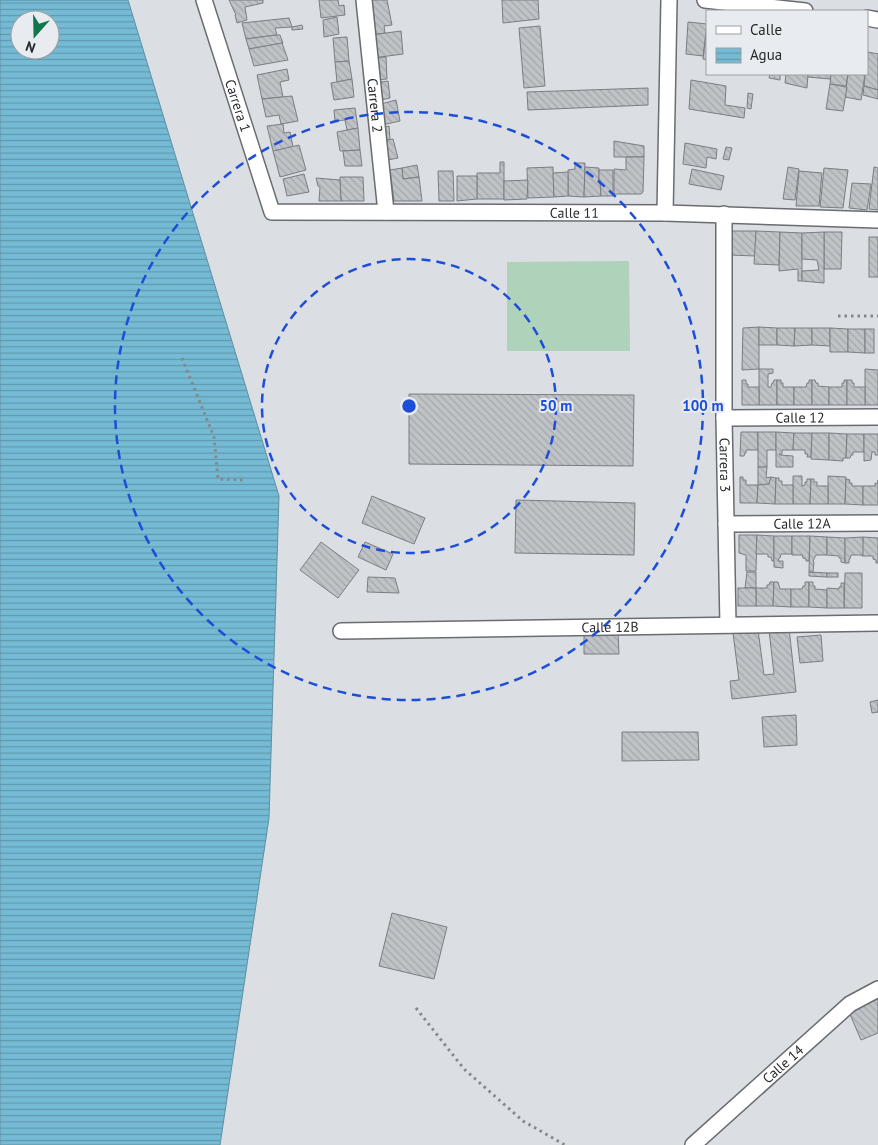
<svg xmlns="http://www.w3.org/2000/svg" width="878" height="1145" viewBox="0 0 878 1145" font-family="'PT Sans',sans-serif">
<defs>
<pattern id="water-rules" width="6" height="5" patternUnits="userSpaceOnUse" patternTransform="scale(1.25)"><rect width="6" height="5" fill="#76bbd5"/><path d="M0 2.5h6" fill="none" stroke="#6198ad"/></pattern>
<pattern id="building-back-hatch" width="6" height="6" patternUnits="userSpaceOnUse" patternTransform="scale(1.25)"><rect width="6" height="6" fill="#bfc3c7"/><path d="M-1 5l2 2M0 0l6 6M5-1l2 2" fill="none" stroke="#a4a8ab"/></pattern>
</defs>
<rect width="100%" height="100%" fill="#dbdee3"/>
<path fill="#aed2ba" d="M629 261 630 351H507V262Z"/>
<path fill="url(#water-rules)" stroke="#5e8fa2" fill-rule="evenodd" d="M0 0H128L279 496 269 818 220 1145H0ZM20 20H50V50H20Z"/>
<g fill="url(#building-back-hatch)" stroke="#7a7d81">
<path d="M229 0H263V3L245 7 247 20 237 23 235 15H236Z"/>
<path d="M319 0H338L339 6 344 5 345 15 321 18Z"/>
<path d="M366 0H387L392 25 384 26 385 33 371 35Z"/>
<path d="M502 0H538L539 19 503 23Z"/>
<path d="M337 17 339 34 324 37 323 20Z"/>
<path d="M289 18 292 27 275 28 277 35 246 39 242 23Z"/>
<path d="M688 22 707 24 703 56 686 54Z"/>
<path d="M302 25 303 29 292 30V27Z"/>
<path d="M540 26 545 86 524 88 519 28Z"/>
<path d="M707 27V60L703 59Z"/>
<path d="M401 31 403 54 373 58 371 35Z"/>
<path d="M276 35H280L283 43 249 49 246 39Z"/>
<path d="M347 37 349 61 335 62 333 38Z"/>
<path d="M282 43 288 60 254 66 249 49Z"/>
<path d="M868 52 878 54V90L864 86 865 74H867Z"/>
<path d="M386 57 387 79 374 80 373 58Z"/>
<path d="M349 61 352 79 337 82 335 62Z"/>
<path d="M287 69 289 80 280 82 283 97 262 99 257 75Z"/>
<path d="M770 74H780V80L769 78Z"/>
<path d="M786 74H808L807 88 785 83Z"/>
<path d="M808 74H831L830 79 808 77Z"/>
<path d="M831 74H848L846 86 830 84Z"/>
<path d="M848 74H865L861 100 845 97Z"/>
<path d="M352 79 354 97 334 100 331 83Z"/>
<path d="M691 80 726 86 725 105 745 108 744 118 689 109Z"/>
<path d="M388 81 390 98 376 101 375 83Z"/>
<path d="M830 84 847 87 843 111 826 109Z"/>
<path d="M864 86 878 90V99L863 95Z"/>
<path d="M648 88V105L528 110 527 92Z"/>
<path d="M748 93 753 94 751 109 747 108Z"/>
<path d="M292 96 298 121 281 124 279 115 266 117 262 99Z"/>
<path d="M396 100 400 121 382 125 377 105Z"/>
<path d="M355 108 358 128 347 130 345 120 335 121 334 110Z"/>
<path d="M283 124 284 133 290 132 293 147 273 151 267 126Z"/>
<path d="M389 126 390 140 383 141 382 128Z"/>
<path d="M358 128 360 150 340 151 337 132Z"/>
<path d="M393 139 398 158 388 160 383 141Z"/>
<path d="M614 141 644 146V157H614Z"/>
<path d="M685 143 717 149 716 159 707 157 706 168 683 164Z"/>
<path d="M299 145 306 170 280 177 273 151Z"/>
<path d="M726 147 732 148 729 160 723 159Z"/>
<path d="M360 150 362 166H345L343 151Z"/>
<path d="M626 157H644L643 192 641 194H614V169L626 170Z"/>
<path d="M500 162H504V199H477V173H500Z"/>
<path d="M575 163H585L584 197 568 196V170L575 169Z"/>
<path d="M417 165 419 177 403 179 402 168Z"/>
<path d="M553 167 554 197 528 198 527 168Z"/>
<path d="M585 167 599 168V180H600L601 196 584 197Z"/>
<path d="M788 167 799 169 795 200 783 199Z"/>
<path d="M874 167 878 168V210L869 209Z"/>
<path d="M402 168 403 179 419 177 422 201H394L390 170Z"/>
<path d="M824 168 848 170 843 208 820 207Z"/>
<path d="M692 169 724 176 721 190 689 184Z"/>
<path d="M599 170H613V196H601L600 180H599Z"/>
<path d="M438 171H453L454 201H439Z"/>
<path d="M799 171 822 173 819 206H796Z"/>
<path d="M568 172V196L554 197 553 173Z"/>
<path d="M304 174 309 192 287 196 283 179Z"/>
<path d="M457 176H477V199L457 201Z"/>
<path d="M340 177H363L364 201H341Z"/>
<path d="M316 178 340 180 341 201H319L320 187 318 186Z"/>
<path d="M528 180 527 199 504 200V181Z"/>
<path d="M852 183 871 184 867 210 849 208Z"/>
<path d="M732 231H756L755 256 730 255Z"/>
<path d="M756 231 780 232 779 265 754 264Z"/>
<path d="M780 232 802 233V281H798V269L779 271Z"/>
<path d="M824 232H842L841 269H824Z"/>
<path d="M824 232V283L802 281V271L819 270 817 260 802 259V233Z"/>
<rect x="869" y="237" width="9" height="40"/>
<path d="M759 327V369L742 370 743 328Z"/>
<path d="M759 327 777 328V345H759Z"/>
<path d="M777 328H795L794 346 777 345Z"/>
<path d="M795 328H812V345L794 346Z"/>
<path d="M812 328H830V346L812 345Z"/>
<path d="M830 328 848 329V352H830Z"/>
<path d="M848 329H865V353L848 352Z"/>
<rect x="865" y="329" width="9" height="24"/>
<path d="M759 369H773V373L768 374V387H771L772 383H773L774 380H777V405H759Z"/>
<path d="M865 369 878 370V405H865Z"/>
<path d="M742 380H746V384H748V387H759V405H742Z"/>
<path d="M777 380H781V383H783V387H794V405H777Z"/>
<path d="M809 380H812V405H794V387H806L807 383H809Z"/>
<path d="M812 380H815L816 383H818V386L829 387V405H812Z"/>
<path d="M844 380H847V405H829V387H842V383H844Z"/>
<path d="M847 380H852V383H854V387H865V405H847Z"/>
<path d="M409 394 634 395 633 466 409 464Z"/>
<path d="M741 432H758V450H746V453H745L744 456H740Z"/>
<path d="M758 432H776V450H767V467H758Z"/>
<path d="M776 432 794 433 793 450H782V454H779L780 455 793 456V467H776Z"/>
<path d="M794 433H812L811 457H807L808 454H805V450H793Z"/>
<path d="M812 433H829V460L811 459Z"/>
<path d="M829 433 847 434 846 458H843V461L829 460Z"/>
<path d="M847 434H864V452H853V455H851L850 458H846Z"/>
<path d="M864 434H878V455H875V452H872L871 460 864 461Z"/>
<path d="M758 467H767L766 478 771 477 769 484 758 485Z"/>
<path d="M793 476H802V486L805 485V482H807V479H811L810 504H793Z"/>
<path d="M828 476 846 477 845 504H828Z"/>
<path d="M740 477H743V480H746V485H758L757 503H740Z"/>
<path d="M771 477 776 478 775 504 757 503 758 485 769 484Z"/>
<path d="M776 478H779V481H782V485H793V504H775Z"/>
<path d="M811 479H814V482H817V486H828V504H810Z"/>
<path d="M846 479 850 480 849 483H852V486H863V505L845 504Z"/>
<path d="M878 480V505H863V486H875V483L877 484Z"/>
<path d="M372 496 425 518 414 544 362 523Z"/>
<path d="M516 500 635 503 634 555 515 553Z"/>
<path d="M739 535H757L756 571H746V555L739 553Z"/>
<path d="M757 535 774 536V561H772L771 557H768V554H756Z"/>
<path d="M774 536H792V554H781L780 558H779L778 561H783V568L774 567Z"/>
<path d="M792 536H810L809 561H806V559L803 558 802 555H792Z"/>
<path d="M810 536 827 537V555H816L813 561 814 562 813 572H809Z"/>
<path d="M827 537 845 538V563L841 562V558H839V556L827 555Z"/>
<path d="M863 537 878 538V563H876V560L873 559V556H862Z"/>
<path d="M863 537V555H851L850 559H849V563H845V538Z"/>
<path d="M321 542 359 570 338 598 300 570Z"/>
<path d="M365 542 393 554 386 570 358 557Z"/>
<path d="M747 572H756V588H745Z"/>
<path d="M809 572 827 573V577L809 576Z"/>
<rect x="827" y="573" width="11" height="4"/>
<path d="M845 573H862V608H844Z"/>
<path d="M368 577 395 578 399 593 367 592Z"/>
<path d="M770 582H774L773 606H756V588H767V585H769Z"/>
<path d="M774 582H778L780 589H791V607L773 606Z"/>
<path d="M805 582H809V607H791V589H802L803 586H805Z"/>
<path d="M809 582H813V586H815V589L827 590V608L809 607Z"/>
<path d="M841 583H844V608H827V588L839 589V587H841Z"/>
<rect x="738" y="588" width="18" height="18"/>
<path d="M789 628 796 692 732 699 730 681 739 680 733 633 758 630 764 675 774 674 769 630Z"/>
<path d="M618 632 619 654H584V633Z"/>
<path d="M821 635 823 661 800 663 797 637Z"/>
<path d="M878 700V712L872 713 870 702Z"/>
<path d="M796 715 797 745 764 747 762 717Z"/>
<path d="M622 732H698L699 760 622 761Z"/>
<path d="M392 913 447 927 434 979 379 966Z"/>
<path d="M878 999V1033L861 1040 849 1012Z"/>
</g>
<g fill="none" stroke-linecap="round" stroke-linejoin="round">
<defs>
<g id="street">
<path id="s1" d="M204 0 272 212 665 213 878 220"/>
<path id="s2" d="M364 0 386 212"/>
<path d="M705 0 805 11"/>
<path d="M867 18 878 20"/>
<path d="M665 213 669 0"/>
<path id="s3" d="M724 214V418L728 625"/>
<path id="s4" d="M724 418 878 417"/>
<path id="s5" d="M726 524 878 523"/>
<path id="s6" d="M341 631 878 623"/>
<path id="s7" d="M693 1145 850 1004 878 989"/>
</g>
</defs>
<use href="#street" stroke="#696c71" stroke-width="18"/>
<g stroke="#85888b" stroke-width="3" stroke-dasharray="2.5 4" stroke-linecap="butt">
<path d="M838 316H878"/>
<path d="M182 358 214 437 218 479 245 480"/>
<path d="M416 1008 464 1069 523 1121 565 1145"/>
</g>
<use href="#street" stroke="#fff" stroke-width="15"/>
</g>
<g fill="none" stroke="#1d4ed8" stroke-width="2.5" stroke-dasharray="9 6">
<circle cx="409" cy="406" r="147"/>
<circle cx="409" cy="406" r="294"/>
</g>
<g text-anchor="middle" stroke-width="4" stroke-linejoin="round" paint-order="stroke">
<g font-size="14" fill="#27292a" stroke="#e8ecf0">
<text dy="5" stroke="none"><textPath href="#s1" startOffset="111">Carrera 1</textPath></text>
<text dy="5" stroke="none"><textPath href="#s2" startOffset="106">Carrera 2</textPath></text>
<text dy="5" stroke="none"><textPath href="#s1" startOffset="525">Calle 11</textPath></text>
<text dy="5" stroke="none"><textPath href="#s4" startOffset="76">Calle 12</textPath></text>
<text dy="5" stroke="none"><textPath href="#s3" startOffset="251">Carrera 3</textPath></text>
<text dy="5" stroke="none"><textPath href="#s5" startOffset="76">Calle 12A</textPath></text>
<text dy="5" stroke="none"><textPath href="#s6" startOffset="269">Calle 12B</textPath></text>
<text dy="5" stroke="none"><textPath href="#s7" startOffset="121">Calle 14</textPath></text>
</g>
</g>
<circle cx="409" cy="406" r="8" fill="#1d4ed8" stroke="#e8ecf0" stroke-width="2.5"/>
<g font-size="15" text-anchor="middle" font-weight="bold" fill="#1d4ed8" stroke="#e8ecf0" stroke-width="4" stroke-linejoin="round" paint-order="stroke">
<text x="556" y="411">50 m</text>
<text x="703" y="411">100 m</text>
</g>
<rect x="706" y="10" width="162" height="65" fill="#e8ecf0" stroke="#9b9ea1"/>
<rect x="716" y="26" width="25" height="8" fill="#ffffff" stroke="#9b9ea1"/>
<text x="750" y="35" font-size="15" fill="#27292a">Calle</text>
<rect x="716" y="48" width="25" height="15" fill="url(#water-rules)" stroke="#9b9ea1"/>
<text x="750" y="60" font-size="15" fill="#27292a">Agua</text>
<g transform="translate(35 35) rotate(200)"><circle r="24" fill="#e8ecf0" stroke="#9b9ea1"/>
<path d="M0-4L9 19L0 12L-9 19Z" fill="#10764e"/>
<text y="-8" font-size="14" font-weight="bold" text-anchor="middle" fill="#27292a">N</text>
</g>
</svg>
